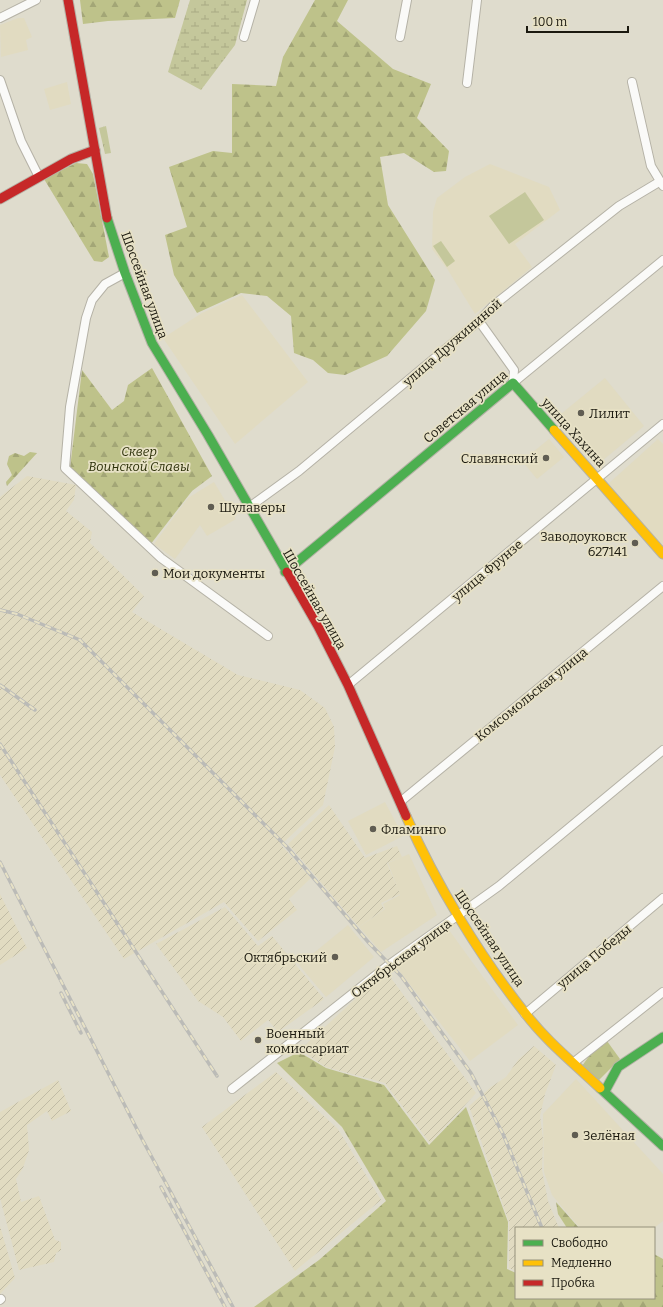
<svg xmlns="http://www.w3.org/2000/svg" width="663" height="1307" viewBox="0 0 663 1307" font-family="Bitter,serif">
<defs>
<pattern id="industrial-furrows" width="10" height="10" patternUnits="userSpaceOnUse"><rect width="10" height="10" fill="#e1dbc1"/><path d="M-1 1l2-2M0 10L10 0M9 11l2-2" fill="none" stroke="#c0bba5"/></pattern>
<pattern id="grass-tufts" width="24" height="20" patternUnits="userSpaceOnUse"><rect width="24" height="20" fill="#c4c79b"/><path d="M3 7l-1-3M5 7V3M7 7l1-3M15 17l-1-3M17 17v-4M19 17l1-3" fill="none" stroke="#a8aa84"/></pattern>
<pattern id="forest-firs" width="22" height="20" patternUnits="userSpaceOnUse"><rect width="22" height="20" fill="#bec28a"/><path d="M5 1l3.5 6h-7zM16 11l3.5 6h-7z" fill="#a3a676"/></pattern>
<pattern id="wetland-marsh" width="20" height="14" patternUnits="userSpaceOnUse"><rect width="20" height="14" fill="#c4c79b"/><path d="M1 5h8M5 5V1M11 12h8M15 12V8" fill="none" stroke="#a8aa84"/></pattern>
</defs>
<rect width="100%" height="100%" fill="#dfdccd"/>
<g fill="#e1dbc1">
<path d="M18 18H24L32 37 26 40 28 50 1 57 0 25Z"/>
<path d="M67 82 71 104 50 110 44 89Z"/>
<path d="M490 164 549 187 560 210 515 244 532 267 475 314 448 270 432 249 433 212 437 198 465 177Z"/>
<path d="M242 295 308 382 235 444 163 338 202 313Z"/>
<path d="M605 378 644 426 596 466 556 418Z"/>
<path d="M549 439 564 457 537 479 522 461Z"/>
<path d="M658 439 663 444V548L607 485Z"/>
<path d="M214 482 236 519 207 536 200 525 175 559 154 544 188 498Z"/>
<path d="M385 802 403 836 366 855 348 821Z"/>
<path d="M409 854 437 915 381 952 359 927 385 909 383 904 400 895 388 863Z"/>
<path d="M348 925 374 957 326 997 299 965Z"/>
<path d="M449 930 518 1025 470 1061 396 967Z"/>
<path d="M576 1079 663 1174V1221L654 1228H580L552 1195 544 1172 543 1114Z"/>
</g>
<g fill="url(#industrial-furrows)">
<path d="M27 476 76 485 74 500 66 511 92 532 90 543 144 596 132 612 238 675 300 690 325 708 334 727 335 747 323 805 281 845 311 878 289 899 297 910 258 941 224 902 124 959 0 775V497Z"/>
<path d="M329 805 365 858 397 846 402 857 387 863 400 894 381 903 384 909 359 927 288 844Z"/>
<path d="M0 894 27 948 0 965Z"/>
<path d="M225 907 258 946 272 936 324 999 278 1032 268 1020 241 1041 223 1017 198 1001 156 944Z"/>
<path d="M388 974 476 1093 430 1143 385 1083 326 1067 300 1050 355 999Z"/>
<path d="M534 1046 556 1065 545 1094 540 1116 543 1139 542 1170 548 1201 559 1228H516V1271L509 1268V1222L469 1106 491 1087 506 1077 518 1060Z"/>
<path d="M276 1072 338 1129 381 1200 295 1271 202 1127Z"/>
<path d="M58 1080 71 1111 52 1121 47 1111 27 1125 29 1150 23 1168 16 1179 21 1202 39 1196 55 1240 61 1242V1250L56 1253 54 1262 19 1270 0 1198V1112Z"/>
<path d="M0 1226 15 1278 0 1294Z"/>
</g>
<path fill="url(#grass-tufts)" d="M106 126 111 153 105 154 99 128Z"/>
<g fill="url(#forest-firs)">
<path d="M80 0H180L175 18 108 21 83 24Z"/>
<path d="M315 0H348L337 21 393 69 431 84 417 118 449 151 446 171 434 172 404 153 380 157 388 205 435 280 426 311 387 356 345 375 328 373 313 360 294 353 291 316 267 296 241 293 197 313 174 275 165 235 187 227 169 167 213 151 232 153V84L276 86 283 57Z"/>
<path d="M76 163 87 164 93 174 109 257 102 262 94 261 44 179Z"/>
<path d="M152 368 212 476 192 491 150 545 70 468 82 370 112 410 124 401 128 385Z"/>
<path d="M30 452 37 453 7 486 6 482 12 475 7 464 9 456 15 453 24 456Z"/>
<path d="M607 1041 620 1059 598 1081 582 1066 592 1052Z"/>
<path d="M299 1052 326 1068 384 1085 429 1145 466 1107 508 1222 507 1269 516 1273V1298H654V1254L663 1259V1307H254L319 1260 386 1201 342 1127 277 1063Z"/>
<path d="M556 1202 579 1228H567L558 1214Z"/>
</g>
<path fill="url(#wetland-marsh)" d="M190 0H247L235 45 201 90 168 72Z"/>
<g fill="#c4c79b">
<path d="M525 192 544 220 509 244 489 216Z"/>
<path d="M441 241 455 261 447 267 433 246Z"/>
</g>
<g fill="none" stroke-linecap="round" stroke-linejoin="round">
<defs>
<g id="street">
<path d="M0 18 36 0"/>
<path d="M244 37 255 0"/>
<path d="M400 37 407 0"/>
<path d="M0 80 21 141 39 177"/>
<path d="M632 82 651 166 663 186"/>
<path d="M467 83 477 0"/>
<path d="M125 273 105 284 92 300 86 318 70 407 65 468 161 558 268 636"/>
<path d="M479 321 514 370 513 383"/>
<path d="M513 383 663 260"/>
<path d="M248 508 299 471 479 321 494 305 619 206 659 182"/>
<path d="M348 685 663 424"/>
<path d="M400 802 663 586"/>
<path d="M525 1014 663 898"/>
<path d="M573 1063 663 992"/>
<path d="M232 1089 390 964 499 886 663 750"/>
<path d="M0 1300 1 1299"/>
</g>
<g id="fast">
<path d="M107 218 125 273 152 343 208 435 287 572"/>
<path d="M285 572 513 383 554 430"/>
<path d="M600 1088 663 1146"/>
<path d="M605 1091 618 1067 663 1037"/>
</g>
<g id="slow">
<path d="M554 430 663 554"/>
<path d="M406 816C436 884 479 955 525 1013 546 1041 575 1064 600 1088"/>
</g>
<g id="jam">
<path d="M68 0 107 218"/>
<path d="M0 199 71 159 95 150"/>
<path d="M287 572 318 626 348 685 406 816"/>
</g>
</defs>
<use href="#street" stroke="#b5b2a6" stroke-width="10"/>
<use href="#fast" stroke="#b5b2a6" stroke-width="11"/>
<use href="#slow" stroke="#b5b2a6" stroke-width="11"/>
<use href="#jam" stroke="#b5b2a6" stroke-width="11"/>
<use href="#street" stroke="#fafaf8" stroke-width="8"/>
<use href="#fast" stroke="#4caf50" stroke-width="9"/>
<use href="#slow" stroke="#ffc107" stroke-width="9"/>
<use href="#jam" stroke="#c62828" stroke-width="9"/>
<defs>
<g id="rail">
<path d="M0 610 17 614 80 640 287 847 369 943 401 976 471 1073 503 1134 542 1228"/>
<path d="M0 685 35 710"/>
<path d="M0 744 217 1076"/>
<path d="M0 862 142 1139 233 1307"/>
<path d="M61 993 81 1033"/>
<path d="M161 1187 225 1307"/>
</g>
</defs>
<use href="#rail" stroke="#bbbbb7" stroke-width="3.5"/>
<use href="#rail" stroke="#e7e1c5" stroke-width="2" stroke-dasharray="6" stroke-linecap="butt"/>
</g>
<g fill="#605d52" stroke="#e7e1c5" stroke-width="1.5">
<circle cx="581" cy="413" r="4"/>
<circle cx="546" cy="458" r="4"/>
<circle cx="211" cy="507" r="4"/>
<circle cx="635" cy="543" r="4"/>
<circle cx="155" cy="573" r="4"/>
<circle cx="373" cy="829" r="4"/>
<circle cx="335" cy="957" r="4"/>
<circle cx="258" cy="1040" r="4"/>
<circle cx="575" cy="1135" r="4"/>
</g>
<g text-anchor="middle" stroke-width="3.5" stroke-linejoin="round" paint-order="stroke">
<g font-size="13" fill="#1b190f" stroke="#e7e1c5">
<text transform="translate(145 285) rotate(70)" y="5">Шоссейная улица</text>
<text transform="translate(452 342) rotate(-41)" y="5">улица Дружининой</text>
<text transform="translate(465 406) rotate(-40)" y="5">Советская улица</text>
<text transform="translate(574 432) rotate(48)" y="5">улица Хахина</text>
<text transform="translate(487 570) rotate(-40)" y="5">улица Фрунзе</text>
<text transform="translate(315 599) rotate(60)" y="5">Шоссейная улица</text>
<text transform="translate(531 694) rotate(-39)" y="5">Комсомольская улица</text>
<text transform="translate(490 938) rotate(56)" y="5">Шоссейная улица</text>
<text transform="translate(594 956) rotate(-40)" y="5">улица Победы</text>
<text transform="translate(401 958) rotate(-37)" y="5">Октябрьская улица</text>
</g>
<g font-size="13" fill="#1b190f" stroke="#e7e1c5" text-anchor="start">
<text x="589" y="418">Лилит</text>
<text x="538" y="463" text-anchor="end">Славянский</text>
<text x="219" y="512">Шулаверы</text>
<text x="627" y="541" text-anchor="end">Заводоуковск<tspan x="627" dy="15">627141</tspan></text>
<text x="163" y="578">Мои документы</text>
<text x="381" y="834">Фламинго</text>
<text x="327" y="962" text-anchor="end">Октябрьский</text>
<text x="266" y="1038">Военный<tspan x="266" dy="15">комиссариат</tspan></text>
<text x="583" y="1140">Зелёная</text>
</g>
<g font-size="13" font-style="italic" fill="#2d310a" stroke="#e7e1c5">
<text x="139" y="456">Сквер<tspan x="139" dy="15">Воинской Славы</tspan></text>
</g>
</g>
<rect x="515" y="1227" width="140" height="72" fill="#e7e1c5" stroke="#95917c"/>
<rect x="523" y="1240" width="20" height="6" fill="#4caf50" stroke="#95917c"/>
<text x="551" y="1247" font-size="12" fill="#1b190f">Свободно</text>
<rect x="523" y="1260" width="20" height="6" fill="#ffc107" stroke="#95917c"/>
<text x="551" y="1267" font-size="12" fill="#1b190f">Медленно</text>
<rect x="523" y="1280" width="20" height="6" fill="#c62828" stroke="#95917c"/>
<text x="551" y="1287" font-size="12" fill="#1b190f">Пробка</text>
<path d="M527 26v6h101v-6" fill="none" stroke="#1b190f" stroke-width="2"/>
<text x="533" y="26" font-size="12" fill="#1b190f" stroke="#e7e1c5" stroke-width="3" paint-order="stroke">100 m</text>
</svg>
